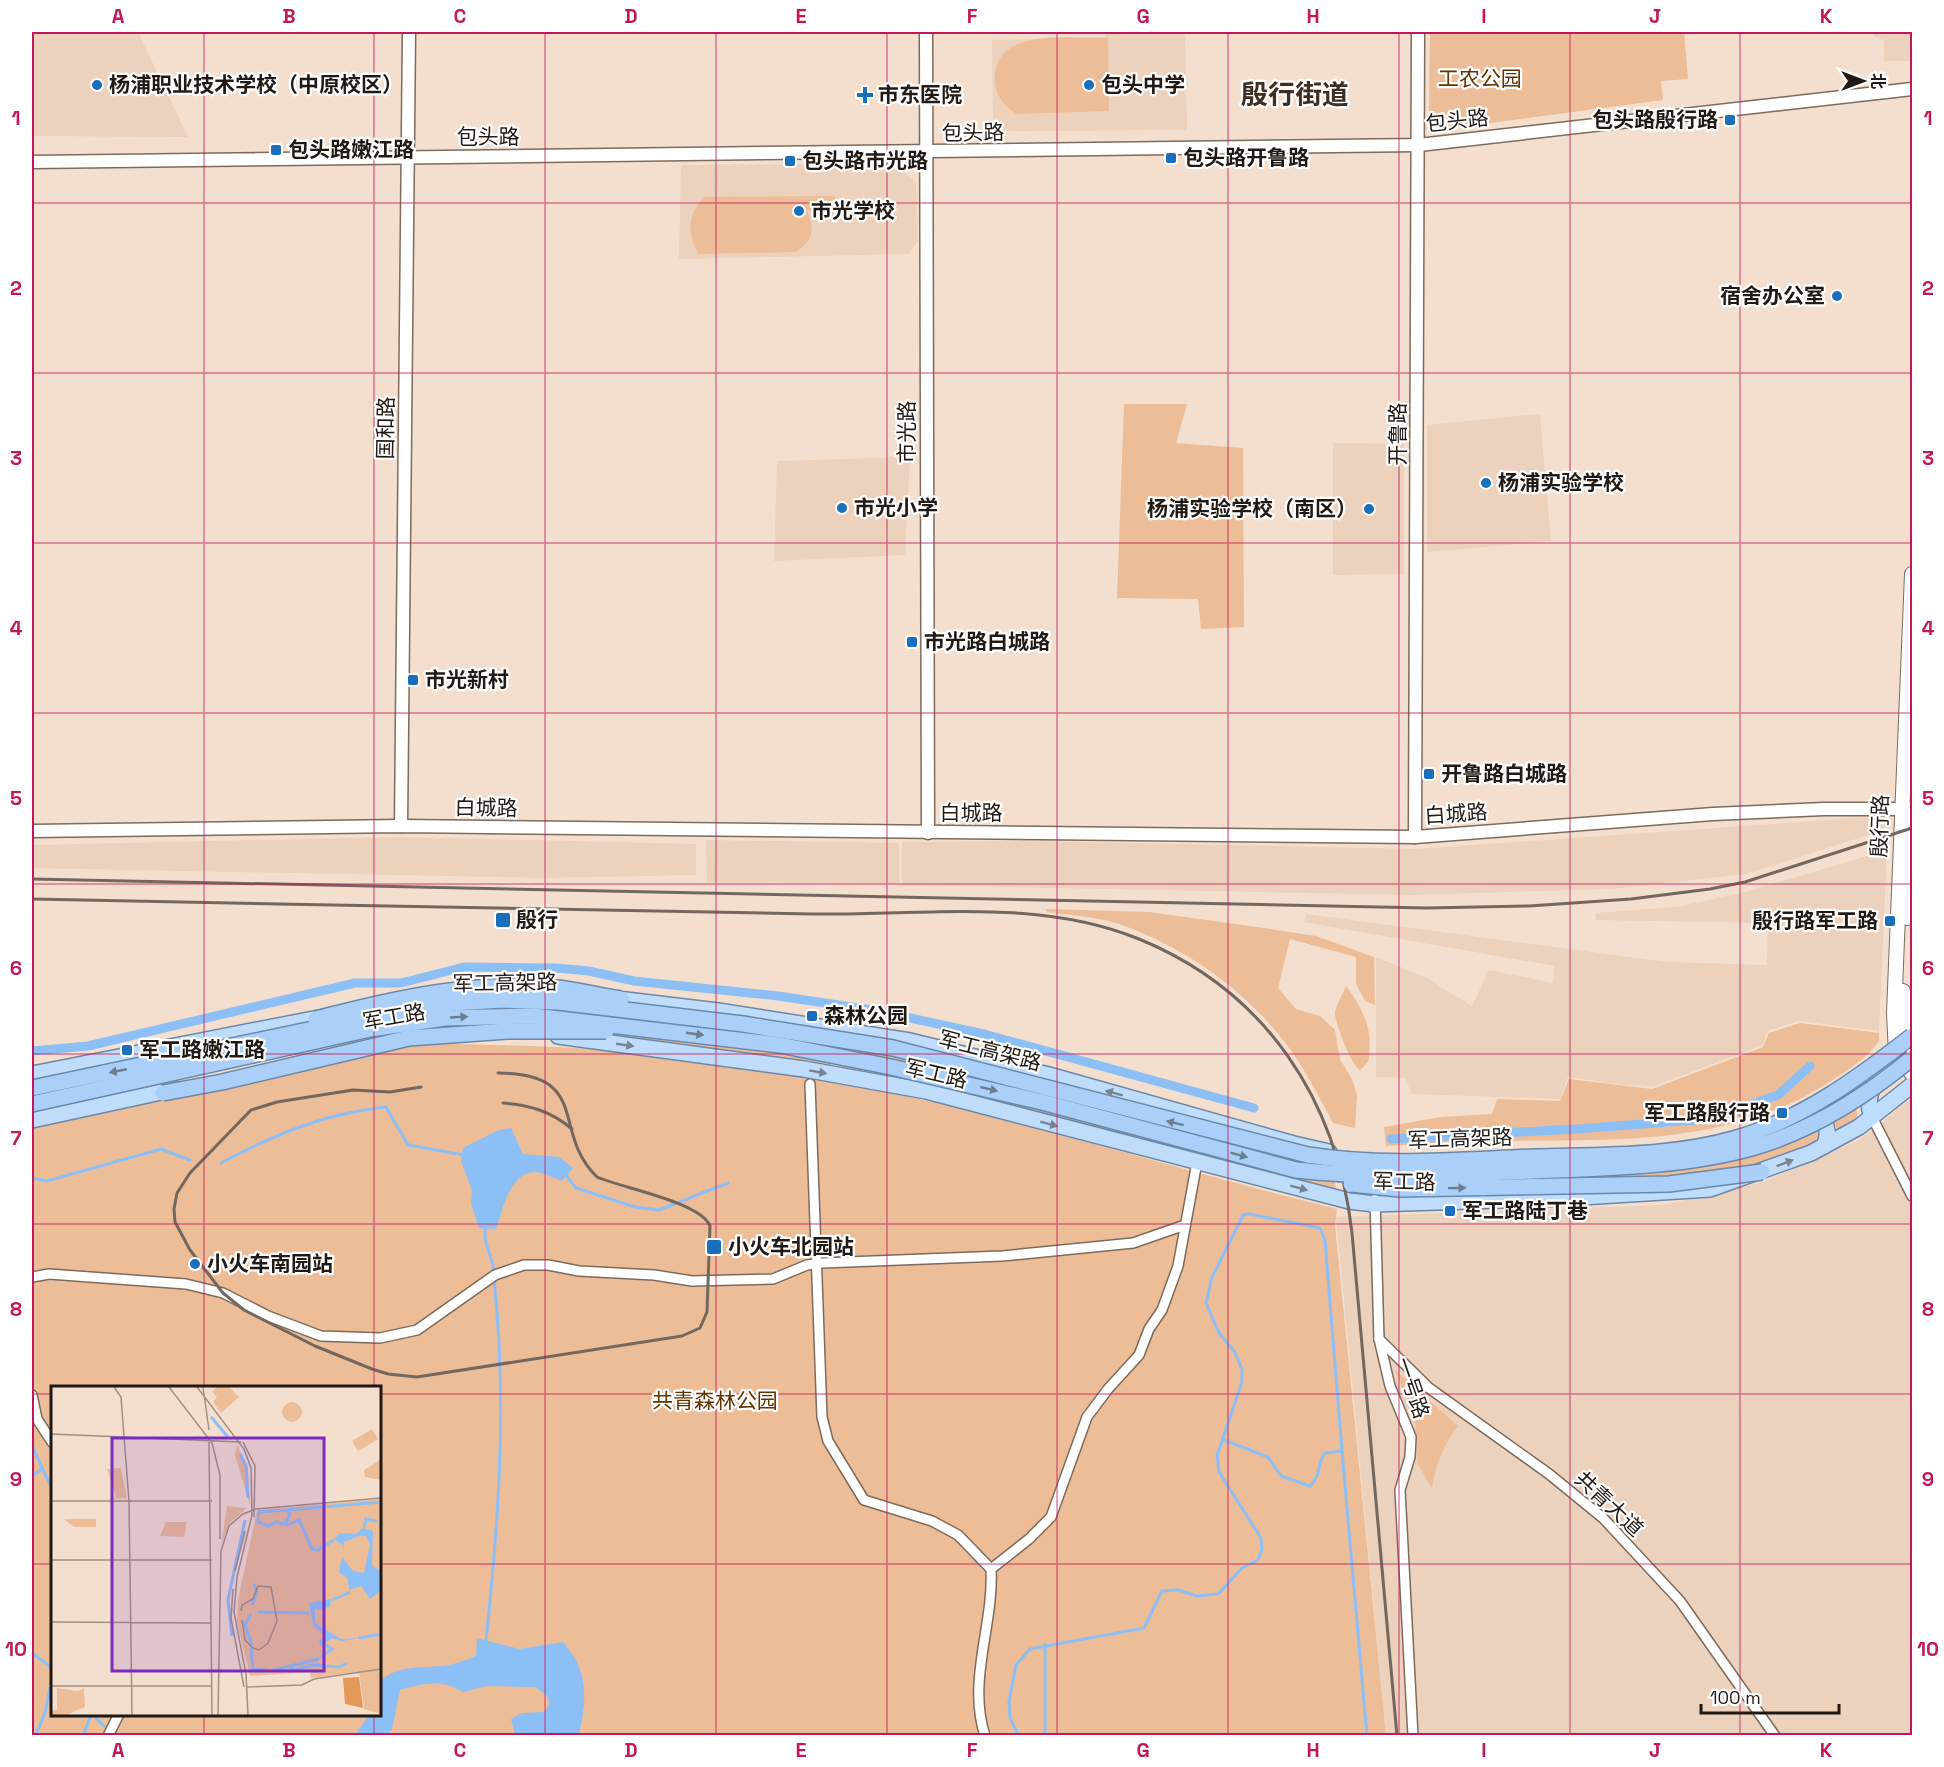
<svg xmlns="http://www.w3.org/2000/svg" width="1944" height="1767" viewBox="0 0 1944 1767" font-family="'Space Grotesk','Noto Sans SC',sans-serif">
<rect width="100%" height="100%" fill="#f4dfce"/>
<g fill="#ecd1bc">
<path d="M138 32 188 137 32 136V33Z"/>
<path d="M1106 32H1185L1187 130 993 131 992 40 1105 37Z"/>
<path d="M1874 32H1912V61H1884V41L1874 36Z"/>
<path d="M895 164 916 182 918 241 908 254 679 259 681 165Z"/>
<path d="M1540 414 1551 541 1427 552V425Z"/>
<path d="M1333 443 1404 444V574L1333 575Z"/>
<path d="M910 457 905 555 774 561 777 461Z"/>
<path d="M1885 816 1884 830 1746 874 1610 889 1413 895 902 885V842L1025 841 1416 849Z"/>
<path d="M399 837 696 844V875L543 878 32 868V845Z"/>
<path d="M706 840 899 843V883L707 882Z"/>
<path d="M1887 850 1879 1031 1799 1021 1767 1031 1763 1045 1654 1086 1624 1085 1568 1077 1560 1099 1411 1094 1406 1078 1376 1077V957L1425 977 1472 1006 1489 970 1553 983 1555 966 1304 922 1306 914 1667 962 1767 965 1768 923 1596 920 1595 913 1677 907 1749 891Z"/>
<path d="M1912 1098V1735H1386L1336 1217 1663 1205 1764 1182 1861 1139Z"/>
</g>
<g fill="#ecbd97" fill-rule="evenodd">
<path d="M1430 32H1443V34L1462 32H1684L1688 79 1661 81 1663 100 1439 130 1429 115Z"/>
<path d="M1108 38 1109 111 1016 114C1002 104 994 94 995 76 998 26 1073 39 1108 38Z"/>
<path d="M835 196 836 209 807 210C815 230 814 239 796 252L698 254C687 232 687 215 705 197Z"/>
<path d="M1124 404H1187L1176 443 1243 448 1244 627 1201 629 1198 599 1117 598Z"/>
<path d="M1046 909 1149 912 1257 927 1316 936 1374 957 1375 1005 1365 1001 1356 984V957L1290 939 1278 988 1296 1009 1320 1016 1335 1030 1340 1059 1352 1079 1357 1095 1355 1128 1333 1123C1323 1104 1313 1085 1302 1067 1260 1000 1193 950 1119 924 1097 917 1070 915 1047 912Z"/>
<path d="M1346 986C1364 1010 1374 1031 1368 1062L1360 1070C1351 1065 1335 1023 1335 1013 1336 1004 1343 994 1346 986Z"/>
<path d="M567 1006 834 1040 830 1068 563 1031Z"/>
<path d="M1800 1023 1879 1033V1041C1866 1059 1849 1069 1831 1081 1727 1150 1600 1139 1481 1141 1449 1142 1417 1144 1386 1146L1384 1127 1441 1117 1492 1114 1497 1099 1560 1101 1569 1079 1652 1089 1763 1047 1769 1033Z"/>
<path d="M409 1042C470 1045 532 1045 594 1049 668 1053 743 1065 816 1078 992 1109 1163 1167 1337 1209L1335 1225 1386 1735 32 1736V1126C159 1103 284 1075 409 1042ZM52 1388H380V1714H52Z"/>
<path d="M842 1042 1329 1162 1337 1191 839 1069Z"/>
<path d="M1854 1104 1858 1114 1856 1119 1837 1130 1834 1121Z"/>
<path d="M1818 1128V1141L1810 1144 1756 1166 1684 1185 1390 1178 1529 1167Z"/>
<path d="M1395 1370 1458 1426C1443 1446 1436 1463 1432 1488L1418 1464 1415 1418Z"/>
</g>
<g fill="#8dbff7">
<path d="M511 1128 523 1154 559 1157 573 1168 562 1181C554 1178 542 1172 534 1172 510 1173 502 1211 496 1229L479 1228 471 1204 472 1191 461 1161 463 1148 499 1130Z"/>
<path d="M477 1638 519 1649 563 1642C589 1671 587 1699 579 1735H515L511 1719 522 1713 544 1712 549 1705 548 1697 536 1687 487 1686 463 1692C443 1679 422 1683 400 1690L392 1729 387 1735H355L369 1715 380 1714V1682C397 1663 425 1669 449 1665 458 1663 468 1659 476 1656Z"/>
</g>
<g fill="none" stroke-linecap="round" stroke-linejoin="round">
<g stroke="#8dbff7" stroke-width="3">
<path d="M221 1163C274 1135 325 1113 386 1107L408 1145 464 1155"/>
<path d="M565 1174 576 1188 635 1207 659 1210 728 1183"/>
<path d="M32 1178 47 1181 161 1149 190 1160"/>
<path d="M486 1224C482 1246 492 1252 494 1272"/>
<path d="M32 1446 52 1489"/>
<path d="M1342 1451 1367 1736"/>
<path d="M32 1476 42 1469"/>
<path d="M486 1641C499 1519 507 1401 494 1279"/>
<path d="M1045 1644V1736"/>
<path d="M32 1653 52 1668"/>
<path d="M92 1714 104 1726"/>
<path d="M35 1736 45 1713 52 1678"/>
<path d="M83 1736 91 1715"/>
<path d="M1019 1736 1010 1718 1009 1701 1016 1665 1030 1649 1144 1628 1162 1591 1178 1590 1197 1596 1218 1594 1242 1568 1258 1560 1262 1549 1261 1538 1219 1472 1217 1456 1242 1382V1369L1234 1351 1219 1333 1206 1303 1212 1277 1243 1215 1249 1214 1320 1228 1325 1240 1342 1451 1325 1453C1316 1464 1322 1476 1310 1486L1281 1476 1268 1457 1224 1440"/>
</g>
<g stroke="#8dbff7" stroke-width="9">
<path d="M32 1051 88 1046 355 983H401L464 967 556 968 589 971 634 981 778 996 878 1011 984 1034 1254 1108"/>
<path d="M1391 1139 1577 1129 1708 1119 1778 1095 1810 1066"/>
</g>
<defs>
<g id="minor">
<path d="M810 1084 822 1417 828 1441 864 1500 932 1521 958 1535 991 1569C994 1625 967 1680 985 1736"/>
<path d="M1872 1117 1912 1196"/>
<path d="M1375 1199 1379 1339 1390 1386 1411 1437 1410 1457 1400 1490 1413 1736"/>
<path d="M32 1277 49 1274 186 1284 223 1293 268 1316 321 1336 380 1338 417 1330 495 1275 524 1265H548L579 1271 654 1275 692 1281 773 1279 807 1265 822 1263 1002 1256 1133 1243 1185 1225"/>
<path d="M1379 1339 1429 1388 1549 1474 1603 1518 1680 1601 1775 1736"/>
<path d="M32 1395 37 1419 52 1442"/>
<path d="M991 1569 1029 1539 1051 1517 1087 1417 1108 1389 1139 1355 1149 1329 1162 1310 1178 1266 1197 1162"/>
<path d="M108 1736 119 1714"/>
</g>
<g id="tertiary">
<path d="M926 32 928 833"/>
<path d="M32 162 1419 145 1912 89"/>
<path d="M401 826 409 32"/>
<path d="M32 831 401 826 1415 837 1713 814 1824 809H1910"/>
<path d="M1415 837 1418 32"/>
</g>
<g id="secondary">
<path d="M1912 574 1894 1013 1896 1054 1912 1074"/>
<path d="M1907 918 1910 814"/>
<path d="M1903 991 1909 1045 1912 1050"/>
</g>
<g id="primary">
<path d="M609 998 718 1011 910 1041 1049 1075 1294 1144 1329 1152"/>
<path d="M558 1036 804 1069 926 1091 1349 1201 1374 1204 1566 1198 1710 1189 1811 1153 1859 1127 1912 1085"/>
<path d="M32 1074 329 1016"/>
<path d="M1813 1112C1826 1120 1831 1131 1824 1146"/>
<path d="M1810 1113 1836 1101 1861 1082"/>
<path d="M1872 1117C1862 1091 1881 1073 1896 1054"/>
<path d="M32 1120 175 1089"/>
</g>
</defs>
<use href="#minor" stroke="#7d6b5c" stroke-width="12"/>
<use href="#tertiary" stroke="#7d6b5c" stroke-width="15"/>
<use href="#secondary" stroke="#7d6b5c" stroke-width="16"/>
<use href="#primary" stroke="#6c88a8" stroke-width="18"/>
<use href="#minor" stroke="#fff" stroke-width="9"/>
<use href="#tertiary" stroke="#fff" stroke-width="12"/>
<use href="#secondary" stroke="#fff" stroke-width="14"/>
<use href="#primary" stroke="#bfdcfb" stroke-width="15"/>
<g stroke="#74675d" stroke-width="3">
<path d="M32 879 1427 908 1529 906 1631 899 1710 889 1745 882 1912 828"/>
<path d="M32 899C292 904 552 910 812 914 921 916 1036 897 1139 939 1266 991 1337 1100 1352 1233L1397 1736"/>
<path d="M421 1087 390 1092 353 1090 277 1102 251 1110 190 1173 177 1193 174 1209 175 1222 190 1250 223 1293 244 1310 315 1346 372 1369 388 1374 417 1377 682 1336 700 1328 707 1312 710 1226C701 1202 622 1188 597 1177 550 1132 593 1074 498 1073"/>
<path d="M503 1103C529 1105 551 1111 572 1129"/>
</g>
<defs>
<g id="trunk-bridge">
<path d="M316 1019C393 999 476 980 557 988 578 990 600 996 621 999"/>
<path d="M159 1050 196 1047"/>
<path d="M32 1088 394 1012 452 1003 503 1000 558 1002 743 1024 893 1048 1308 1155C1383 1167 1459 1160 1534 1157 1600 1155 1673 1157 1737 1138 1804 1118 1858 1078 1912 1036"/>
<path d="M163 1093 222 1082 409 1038 507 1031H606"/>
<path d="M32 1104 370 1029 445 1018 534 1016 780 1045 891 1067 1042 1102 1296 1170C1375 1179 1453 1174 1533 1171 1606 1168 1684 1167 1755 1147 1812 1130 1866 1096 1912 1058"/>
<path d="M1351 1184 1400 1189 1669 1184 1762 1172"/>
</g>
</defs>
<use href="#trunk-bridge" stroke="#6c88a8" stroke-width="18" stroke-linecap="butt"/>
<use href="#trunk-bridge" stroke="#aad0fa" stroke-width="15"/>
</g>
<defs><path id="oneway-solid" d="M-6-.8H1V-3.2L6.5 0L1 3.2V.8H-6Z" transform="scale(1.5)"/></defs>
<g fill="#6c7e92">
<use href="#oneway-solid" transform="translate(459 1017) rotate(-3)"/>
<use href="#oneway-solid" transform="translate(695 1034) rotate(8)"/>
<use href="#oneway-solid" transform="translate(118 1071) rotate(169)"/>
<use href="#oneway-solid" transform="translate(989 1089) rotate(13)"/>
<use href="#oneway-solid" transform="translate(1175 1123) rotate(-166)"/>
<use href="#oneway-solid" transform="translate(1239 1155) rotate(15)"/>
<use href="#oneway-solid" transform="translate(1457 1188) rotate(-1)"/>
</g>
<g fill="#788493">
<use href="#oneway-solid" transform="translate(625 1045) rotate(8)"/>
<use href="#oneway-solid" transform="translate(818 1072) rotate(10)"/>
<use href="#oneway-solid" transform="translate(1114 1093) rotate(-165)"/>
<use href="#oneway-solid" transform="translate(1049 1124) rotate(15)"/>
<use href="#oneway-solid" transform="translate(1785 1163) rotate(-21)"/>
<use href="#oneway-solid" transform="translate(1299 1188) rotate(15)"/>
</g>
<path fill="none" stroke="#c2185b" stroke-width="1.5" stroke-opacity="0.55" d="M204 32V1388M374 32V1388M545 32V1736M716 32V1736M887 32V1736M1057 32V1736M1228 32V1736M1399 32V1736M1570 32V1736M1740 32V1736M32 203H1912M32 373H1912M32 543H1912M32 713H1912M32 884H1912M32 1054H1912M32 1224H1912M32 1394H52M380 1394H1912M32 1564H52M380 1564H1912M204 1714V1736M374 1714V1736"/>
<g fill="#1a6fbd" stroke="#fff" stroke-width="2">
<circle cx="97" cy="85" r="6"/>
<circle cx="1089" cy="85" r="6"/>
<path d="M862 86h6v6h6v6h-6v6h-6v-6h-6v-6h6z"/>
<rect x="1724" y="114" width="12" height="12" rx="3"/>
<rect x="270" y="144" width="12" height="12" rx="3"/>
<rect x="1165" y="152" width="12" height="12" rx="3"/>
<rect x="784" y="155" width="12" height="12" rx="3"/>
<circle cx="799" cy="211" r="6"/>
<circle cx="1837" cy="296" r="6"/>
<circle cx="1486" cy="483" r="6"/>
<circle cx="842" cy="508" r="6"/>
<circle cx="1369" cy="509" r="6"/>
<rect x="906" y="636" width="12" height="12" rx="3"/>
<rect x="407" y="674" width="12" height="12" rx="3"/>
<rect x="1423" y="768" width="12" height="12" rx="3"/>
<rect x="495" y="912" width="16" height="16" rx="3"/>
<rect x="1884" y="915" width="12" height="12" rx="3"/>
<rect x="806" y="1010" width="12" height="12" rx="3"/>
<rect x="121" y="1044" width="12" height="12" rx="3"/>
<rect x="1776" y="1107" width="12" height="12" rx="3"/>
<rect x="1444" y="1205" width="12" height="12" rx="3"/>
<rect x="706" y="1239" width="16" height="16" rx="3"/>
<circle cx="195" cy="1264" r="6"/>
</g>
<g text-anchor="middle" stroke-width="4.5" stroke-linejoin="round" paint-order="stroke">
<g font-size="21" fill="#623300" stroke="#fff">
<text x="1480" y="86">工农公园</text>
<text x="715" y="1408">共青森林公园</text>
</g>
<g font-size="21" font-weight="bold" fill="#211913" stroke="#fff" text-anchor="start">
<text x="109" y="92">杨浦职业技术学校（中原校区）</text>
<text x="1101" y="92">包头中学</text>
<text x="878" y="102">市东医院</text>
<text x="1718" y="127" text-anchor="end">包头路殷行路</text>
<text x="288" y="157">包头路嫩江路</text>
<text x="1183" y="165">包头路开鲁路</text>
<text x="802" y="168">包头路市光路</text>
<text x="811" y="218">市光学校</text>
<text x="1825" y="303" text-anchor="end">宿舍办公室</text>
<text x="1498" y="490">杨浦实验学校</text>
<text x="854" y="515">市光小学</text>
<text x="1357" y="516" text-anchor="end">杨浦实验学校（南区）</text>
<text x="924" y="649">市光路白城路</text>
<text x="425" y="687">市光新村</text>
<text x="1441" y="781">开鲁路白城路</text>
<text x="516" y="927">殷行</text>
<text x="1878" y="928" text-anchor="end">殷行路军工路</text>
<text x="824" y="1023">森林公园</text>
<text x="139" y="1057">军工路嫩江路</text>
<text x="1770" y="1120" text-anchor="end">军工路殷行路</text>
<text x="1462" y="1218">军工路陆丁巷</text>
<text x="728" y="1254">小火车北园站</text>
<text x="207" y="1271">小火车南园站</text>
</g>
<g font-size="21" fill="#211913" stroke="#fff">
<text transform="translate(1457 121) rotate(-6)" y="7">包头路</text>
<text transform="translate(973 133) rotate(-1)" y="7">包头路</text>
<text x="488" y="144">包头路</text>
<text transform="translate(386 428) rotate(-89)" y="7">国和路</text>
<text transform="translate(907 432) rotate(-90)" y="7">市光路</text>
<text transform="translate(1398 434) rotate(-90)" y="7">开鲁路</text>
<text transform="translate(486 808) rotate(1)" y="7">白城路</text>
<text x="971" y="820">白城路</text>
<text transform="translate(1456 814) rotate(-4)" y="7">白城路</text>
<text transform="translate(1880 826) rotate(-88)" y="7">殷行路</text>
<text transform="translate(505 983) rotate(-1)" y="7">军工高架路</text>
<text transform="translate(394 1017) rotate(-10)" y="7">军工路</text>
<text transform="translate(990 1051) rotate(14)" y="7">军工高架路</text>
<text transform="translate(936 1074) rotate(13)" y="7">军工路</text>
<text transform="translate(1460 1139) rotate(-2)" y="7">军工高架路</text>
<text transform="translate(1404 1182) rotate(1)" y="7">军工路</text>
<text transform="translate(1412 1388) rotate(71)" y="7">一号路</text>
<text transform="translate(1609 1504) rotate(43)" y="7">共青大道</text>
</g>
<g font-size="27" font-weight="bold" fill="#3f2f22" stroke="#fff">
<text x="1295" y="104">殷行街道</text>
</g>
</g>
<g transform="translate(51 1386)">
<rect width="330" height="330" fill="#f4dfce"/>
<path d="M166 1H178L188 11 170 27 162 16 166 11 161 6ZM231 26a10 10 0 1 1 20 0a10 10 0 1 1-20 0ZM321 43 327 53 307 65 301 55ZM186 59 197 83 199 119 184 69ZM329 74 330 94 314 91 313 84ZM70 82 76 112 57 113 65 111 56 83ZM330 113V328L313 323 308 286 260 292 259 286 199 290 186 236 187 214 206 124ZM176 120 196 122 178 138 170 159ZM13 133H45V141H23ZM115 136H136L133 151 109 150ZM6 302 27 305 33 302 34 321 15 329H0V324H6Z" fill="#ecbd97"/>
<path d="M308 291 312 322 294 318 292 292Z" fill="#e49959"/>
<path d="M311 142 322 145 321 179 330 186V204L319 213 310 200 298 204 297 193 288 186 293 160 283 153 289 147 305 148ZM308 150H315L319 159 313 187 302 185 291 171 293 156ZM280 213 279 221 267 224 264 221V237L290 253 309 252 291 255 281 252 270 260 268 255 275 251 262 239 258 217Z" fill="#8dbff7" fill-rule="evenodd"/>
<path fill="none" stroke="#8dbff7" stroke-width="3" d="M160 31 177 51 170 43M189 68 195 80 197 112M236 124 330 116M234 138 239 128 235 124 208 126 207 136 217 140 225 136 236 139 248 134 261 163 267 164 283 154M313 142 315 133 326 135M281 214 299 206M201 219 206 206 203 198M207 226 258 227M200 228 194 239 201 259M181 250 177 214 194 134M308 252 330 248M200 262 202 283 215 284M270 271 281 263 275 259M237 280 245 284 261 279 288 281 296 277M223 284 268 273"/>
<path fill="none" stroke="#a09083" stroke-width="1.5" d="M63 1 70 11 78 115 81 329M118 1 161 57 169 89V153M146 1 193 63 200 82 201 129 186 191 183 226 195 288 197 329M152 1 158 44M0 48 190 56M158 56 161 329M192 56 204 80 203 131M0 115H161M0 174H161M184 185 194 145M182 203 180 232 193 301M190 225 191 219 202 213 207 200 220 201 226 235 217 257 208 264 202 262 194 254 191 234M0 236 160 237M0 300H161M195 301 251 299 263 293 330 283M167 329 170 165 178 140 192 128 205 123 330 112"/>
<path fill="#7b2cbf" fill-opacity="0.15" stroke="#7b2cbf" stroke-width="3" d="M61 52H273V285H61Z"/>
<rect width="330" height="330" fill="none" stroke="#211913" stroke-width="3"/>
</g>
<rect width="1944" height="1767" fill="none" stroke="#ffffff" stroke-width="66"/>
<g transform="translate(1863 81) rotate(90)" stroke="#ffffff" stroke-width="4.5" paint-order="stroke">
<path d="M0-4.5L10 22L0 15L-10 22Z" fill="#211913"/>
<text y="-9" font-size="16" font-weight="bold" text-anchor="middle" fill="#211913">北</text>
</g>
<path d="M1701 1704v9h138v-9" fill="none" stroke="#211913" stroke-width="3"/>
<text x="1710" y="1704" font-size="18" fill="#211913" stroke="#ffffff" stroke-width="4.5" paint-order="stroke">100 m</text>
<rect x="33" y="33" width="1878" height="1701" fill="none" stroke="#c2185b" stroke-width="2"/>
<g font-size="20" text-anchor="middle" font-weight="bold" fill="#c2185b">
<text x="118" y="23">A</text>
<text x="289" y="23">B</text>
<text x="460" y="23">C</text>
<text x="631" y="23">D</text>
<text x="801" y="23">E</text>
<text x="972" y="23">F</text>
<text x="1143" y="23">G</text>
<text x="1313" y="23">H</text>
<text x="1484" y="23">I</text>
<text x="1655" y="23">J</text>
<text x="1826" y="23">K</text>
<text x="16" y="125">1</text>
<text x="1928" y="125">1</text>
<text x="16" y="295">2</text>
<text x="1928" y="295">2</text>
<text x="16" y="465">3</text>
<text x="1928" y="465">3</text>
<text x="16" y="635">4</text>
<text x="1928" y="635">4</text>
<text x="16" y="805">5</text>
<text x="1928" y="805">5</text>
<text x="16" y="975">6</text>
<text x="1928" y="975">6</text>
<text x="16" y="1145">7</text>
<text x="1928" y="1145">7</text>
<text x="16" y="1316">8</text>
<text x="1928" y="1316">8</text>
<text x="16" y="1486">9</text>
<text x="1928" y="1486">9</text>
<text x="16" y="1656">10</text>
<text x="1928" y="1656">10</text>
<text x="118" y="1757">A</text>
<text x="289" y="1757">B</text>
<text x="460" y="1757">C</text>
<text x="631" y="1757">D</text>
<text x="801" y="1757">E</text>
<text x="972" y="1757">F</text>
<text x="1143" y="1757">G</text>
<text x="1313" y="1757">H</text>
<text x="1484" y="1757">I</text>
<text x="1655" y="1757">J</text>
<text x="1826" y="1757">K</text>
</g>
</svg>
